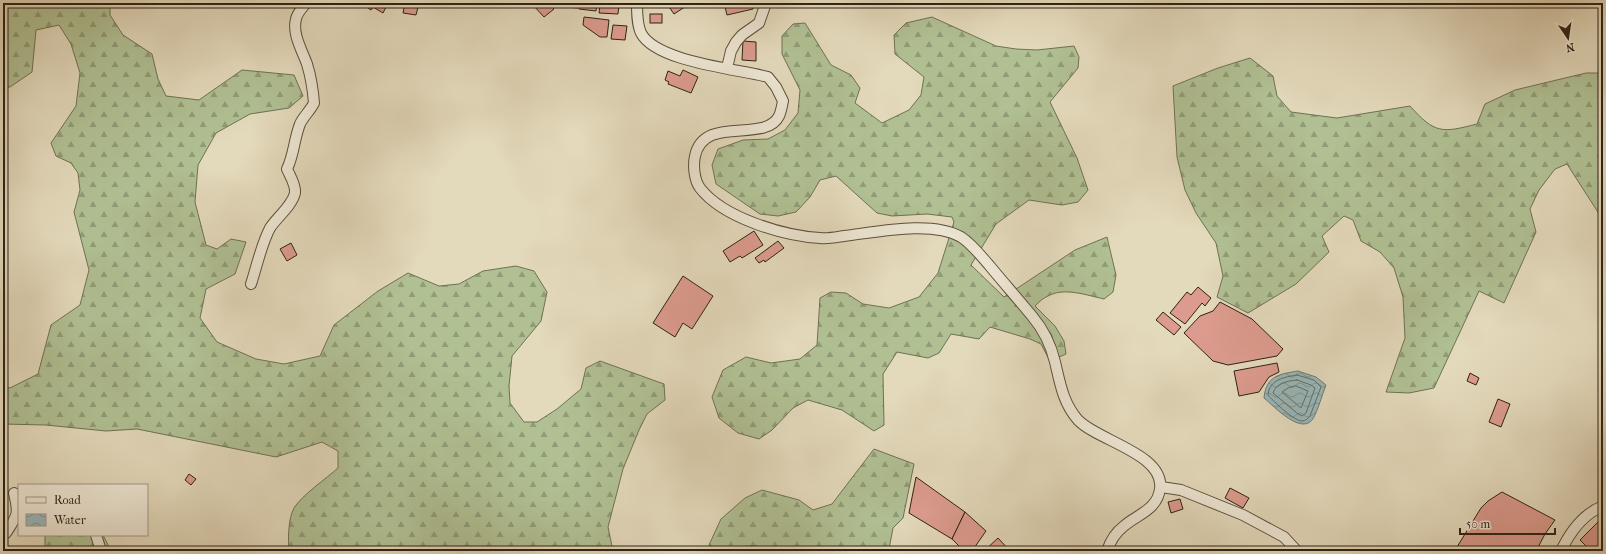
<svg xmlns="http://www.w3.org/2000/svg" width="1606" height="554" viewBox="0 0 1606 554" font-family="'IM FELL French Canon',serif">
<defs>
<pattern id="forest-firs" width="22" height="20" patternUnits="userSpaceOnUse"><rect width="22" height="20" fill="#b0c093"/><path d="M5 1l3.5 6h-7zM16 11l3.5 6h-7z" fill="#909c77"/></pattern>
<pattern id="water-waves" width="16" height="10" patternUnits="userSpaceOnUse"><rect width="16" height="10" fill="#99b8ba"/><path d="M0 5q4-4 8 0t8 0" fill="none" stroke="#7d9596"/></pattern>
</defs>
<rect width="100%" height="100%" fill="#e3d9bb"/>
<filter id="stains"><feTurbulence type="fractalNoise" baseFrequency=".005" numOctaves="4"/><feColorMatrix values="0 0 0 0 .2 0 0 0 0 .09 0 0 0 0 .02 0 0 0 .5 -.17"/></filter>
<radialGradient id="worn" r=".72"><stop offset=".6" stop-color="#630" stop-opacity="0"/><stop offset="1" stop-color="#630" stop-opacity=".3"/></radialGradient>
<g fill="url(#forest-firs)" stroke="#6f7154">
<path d="M3 3H110V15L123 35 152 54 158 79 166 96 199 100 242 70 294 75 303 96 289 108 250 114 216 133 198 165 195 202 206 245 217 249 231 239 246 242 235 274 206 289 200 318 217 342 256 359 284 364 320 356 334 325 378 291 408 273 439 286 459 284 483 271 516 266 534 271 547 292 541 321 512 356 509 386 510 403 524 422H537L557 409 581 389 586 368 600 361 664 384 665 400 647 414 639 430 623 469 608 527 613 551H289C288 539 288 519 294 508 302 495 327 478 338 468V451L322 442 276 457 137 429 106 431 46 425 3 424V386L10 388 38 374 51 325 80 305 89 270 74 212 80 190 78 173 71 163 56 156 51 143 76 106 80 73 71 44 59 25 36 30 32 72 10 87H3Z"/>
<path d="M932 17 996 46 1016 49 1037 50 1074 46 1079 57 1078 68 1050 102 1077 158 1088 190 1078 202 1062 205 1029 200 996 224 971 265 1004 297 1075 250 1107 237 1116 275 1113 292 1104 299C1086 295 1064 287 1048 296 1043 298 1039 302 1035 306L1055 326 1064 341 1066 354 1050 361 1041 344 1030 339 990 327 979 339 951 334 939 353 928 358 897 352 883 374 884 425 874 431 842 410 808 400 793 408 772 430 759 439 738 433 719 418 712 397 723 370 746 357 771 363 800 359 817 345 820 298 831 292 846 293 863 304 889 308 919 297 938 273 954 222 952 217 927 214 892 216 877 213 836 176 820 180 810 197 796 212 778 216 760 214 716 184 712 165 718 149 743 140 768 139 785 130 798 113 800 90 782 54V36L793 24 805 23 831 65 851 75 860 88 855 103 882 123 909 110 921 95 924 77 895 54 894 35 906 23Z"/>
<path d="M1250 58 1273 76 1277 96 1291 112 1337 118 1410 106C1435 134 1442 133 1477 124L1485 104 1515 90 1586 73H1603V220L1567 164 1555 169 1539 190 1530 209 1536 232 1504 303 1479 291 1434 388 1409 393 1386 392 1405 338 1403 297 1394 268 1380 252 1361 241 1353 220 1344 216 1322 236 1329 252 1296 284 1248 313 1217 297 1223 276 1216 243 1196 213 1185 190 1177 157 1173 86 1218 68Z"/>
<path d="M874 449 914 464 903 518 893 528 889 549 887 551H771C766 549 758 545 752 546 733 546 730 554 709 545L721 519 745 498 762 490 799 500 813 510 832 504Z"/>
<path d="M45 535H103L111 551H45Z"/>
</g>
<path fill="url(#water-waves)" stroke="#6e7c78" d="M1298 371 1316 377 1326 385C1322 395 1319 407 1314 417 1303 438 1274 406 1264 398 1266 376 1279 374 1298 371Z"/>
<g fill="none" stroke-linecap="round" stroke-linejoin="round">
<g stroke="#646d68" stroke-width="1">
<path d="M1297 375 1314 380 1321 387 1310 416C1308 418 1306 421 1302 421 1294 421 1273 401 1268 395 1269 380 1284 377 1297 375Z"/>
<path d="M1297 380 1311 385 1315 388 1306 413 1302 416 1298 414 1273 393C1276 383 1287 381 1297 380Z"/>
<path d="M1296 386 1308 391 1301 408 1282 392 1288 388Z"/>
</g>
</g>
<g fill="#dc9b8e" stroke="#2e2215">
<path d="M366 3H388L383 13 373 7 371 10 365 6 367 4Z"/>
<path d="M405 3H419L416 15 403 13Z"/>
<path d="M536 3H548L554 9 544 17 533 5Z"/>
<path d="M562 3H578V8L564 7Z"/>
<path d="M579 3H597L596 11 579 9Z"/>
<path d="M669 3H691L674 14 667 4Z"/>
<path d="M728 3H755L752 4 753 9 727 15 725 7 729 6Z"/>
<path d="M600 4 619 5 618 14 599 13Z"/>
<rect x="650" y="14" width="12" height="9"/>
<path d="M584 17 609 20 607 37H600L583 25Z"/>
<path d="M613 25 627 26 625 40 611 39Z"/>
<path d="M743 41 756 42V61L742 60Z"/>
<path d="M683 70 698 77 691 93 668 84 669 82 665 80 668 71 680 76Z"/>
<path d="M754 231 763 245 742 258 740 256 730 262 723 251Z"/>
<path d="M778 241 784 248 765 262 764 260 759 263 755 258Z"/>
<path d="M291 243 297 255 287 261 280 249Z"/>
<path d="M683 276 713 296 692 329 683 323 675 337 653 323Z"/>
<path d="M1198 287 1211 298 1205 306 1202 303 1185 324 1170 313 1187 292 1191 295Z"/>
<path d="M1220 302 1252 319 1283 349 1277 356 1228 365 1213 361 1184 333 1200 316 1213 311Z"/>
<path d="M1163 312 1181 327 1174 335 1156 320Z"/>
<path d="M1277 363 1279 372 1269 377 1259 392 1239 396 1234 371Z"/>
<path d="M1470 373 1479 378 1476 385 1467 381Z"/>
<path d="M1498 399 1510 404 1501 427 1489 422Z"/>
<path d="M189 474 196 479 191 485 185 480Z"/>
<path d="M916 477 965 512 952 539 909 513Z"/>
<path d="M1230 488 1249 498 1243 508 1225 498Z"/>
<path d="M1502 492 1555 520 1545 534 1536 551H1461L1457 547 1481 508 1488 501Z"/>
<path d="M1180 499 1183 509 1171 513 1168 502Z"/>
<path d="M965 512 986 531 972 551H964L952 539Z"/>
<path d="M1598 522 1603 527V551H1591L1580 540Z"/>
<path d="M998 538 1010 551H984Z"/>
</g>
<g fill="none" stroke-linecap="round" stroke-linejoin="round">
<defs>
<g id="street">
<path d="M637 3C637 13 637 25 641 33 656 62 738 69 768 77L776 87 783 101C782 106 781 112 779 116 765 144 704 114 695 156 693 165 694 180 700 188 723 218 784 236 820 238 828 239 837 237 844 236 877 232 932 220 961 237 972 244 981 256 989 265 1003 282 1018 299 1032 316 1043 329 1051 345 1055 362 1060 383 1063 403 1078 420 1098 441 1165 454 1160 489 1157 510 1138 514 1124 526 1116 532 1110 542 1107 551"/>
<path d="M727 68 731 51 736 42 742 35 759 23 766 3"/>
<path d="M251 284C257 266 261 245 270 228 277 217 292 206 295 193 296 185 290 176 287 169 294 155 294 139 300 124 303 117 310 111 314 103 313 90 311 77 307 64 302 50 292 34 296 19 297 13 303 7 306 3"/>
<path d="M1161 487 1181 490 1243 515 1284 537 1297 551"/>
<path d="M3 534 6 533C18 515 19 514 14 493"/>
<path d="M96 535 101 551"/>
<path d="M1561 551C1570 532 1583 514 1603 506"/>
</g>
</defs>
<use href="#street" stroke="#5b503e" stroke-width="12"/>
<use href="#street" stroke="#ede6d3" stroke-width="10"/>
</g>
<rect width="1606" height="554" fill="none" stroke="#e3d9bb" stroke-width="16"/>
<rect x="4" y="4" width="1598" height="546" fill="none" stroke="#2e2215" stroke-width="2"/>
<rect x="8" y="8" width="1590" height="538" fill="none" stroke="#2e2215"/>
<rect x="18" y="484" width="130" height="52" fill="#ede6d3" stroke="#a19887"/>
<rect x="26" y="497" width="20" height="6" fill="#ede6d3" stroke="#a19887"/>
<text x="54" y="504" font-size="12" fill="#2e2215">Road</text>
<rect x="26" y="514" width="20" height="12" fill="url(#water-waves)" stroke="#a19887"/>
<text x="54" y="524" font-size="12" fill="#2e2215">Water</text>
<g transform="translate(1568 38) rotate(167)" stroke="#ede6d3" stroke-width="3" paint-order="stroke">
<path d="M0-3L7 15L0 10L-7 15Z" fill="#2e2215"/>
<text y="-6" font-size="11" font-weight="bold" text-anchor="middle" fill="#2e2215">N</text>
</g>
<path d="M1460 528v6h95v-6" fill="none" stroke="#2e2215" stroke-width="2"/>
<text x="1466" y="528" font-size="12" fill="#2e2215" stroke="#ede6d3" stroke-width="3" paint-order="stroke">50 m</text>
<rect width="100%" height="100%" filter="url(#stains)"/>
<rect width="100%" height="100%" fill="url(#worn)"/>
</svg>
